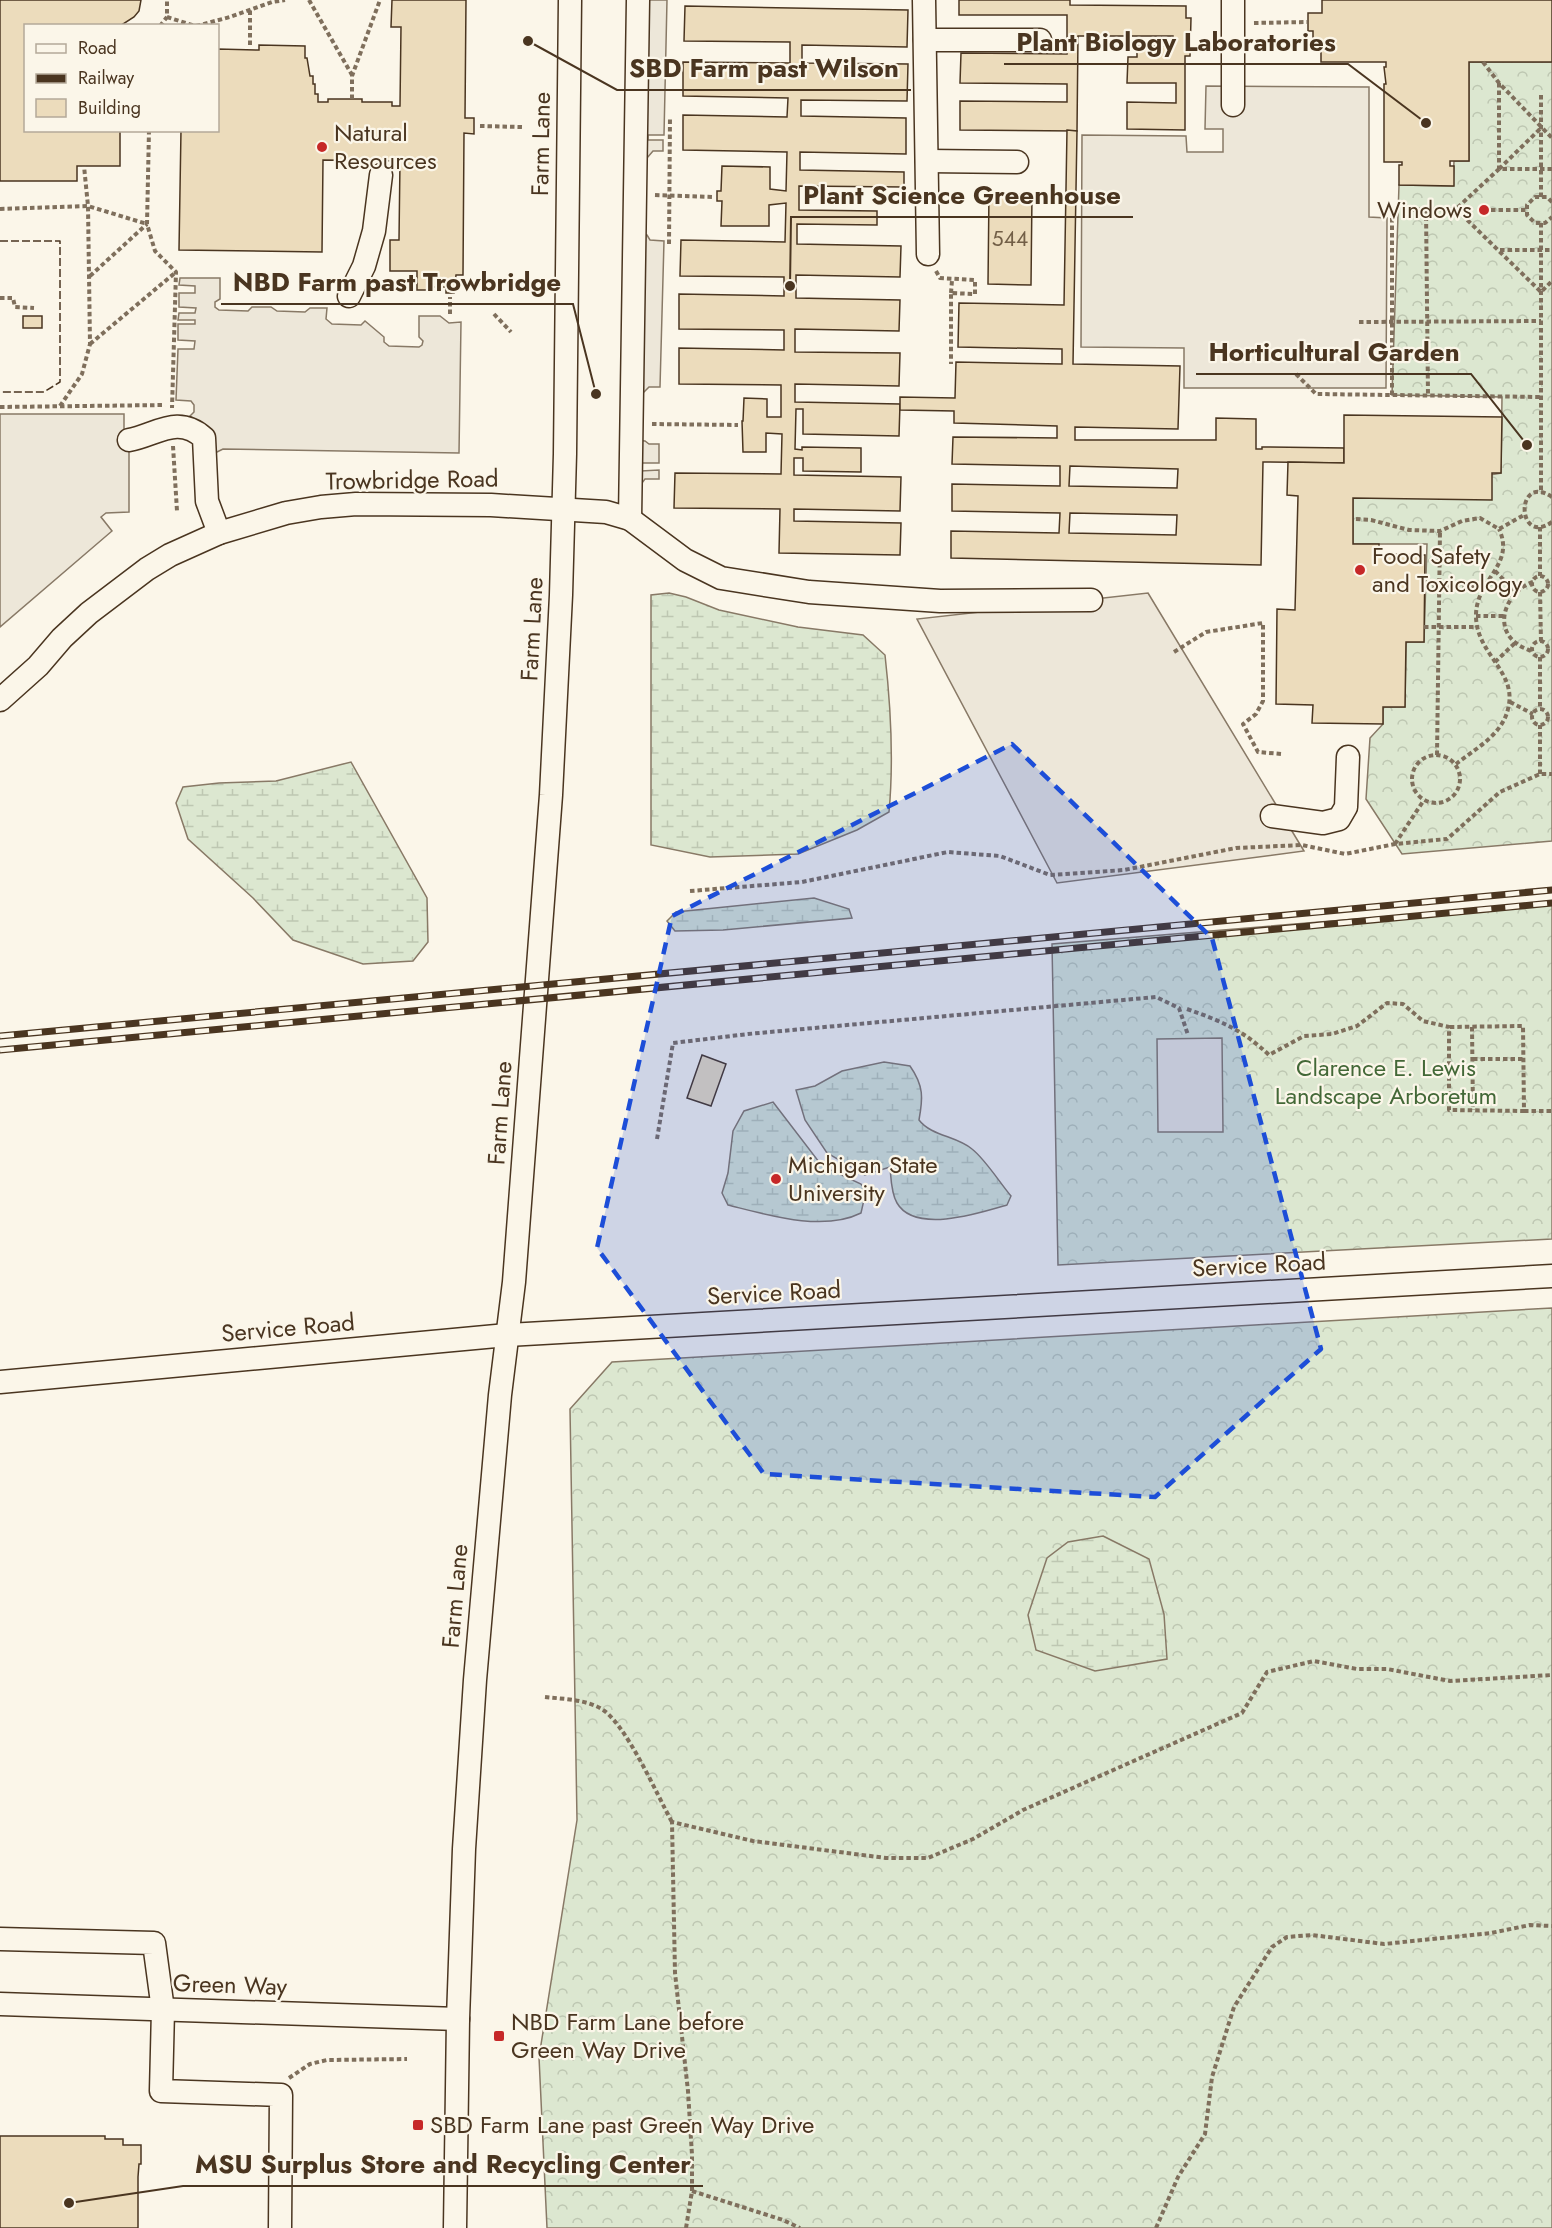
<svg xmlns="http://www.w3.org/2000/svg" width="1552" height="2228" viewBox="0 0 1552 2228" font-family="Jost,sans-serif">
<defs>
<pattern id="forest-crowns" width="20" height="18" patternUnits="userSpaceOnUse" patternTransform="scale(1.5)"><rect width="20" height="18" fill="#dce7d0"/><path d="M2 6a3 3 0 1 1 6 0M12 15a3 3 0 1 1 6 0" fill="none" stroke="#bec7b2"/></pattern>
<pattern id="wetland-marsh" width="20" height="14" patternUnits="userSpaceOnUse" patternTransform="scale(1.5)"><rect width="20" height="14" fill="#dce7d0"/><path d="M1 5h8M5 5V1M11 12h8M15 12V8" fill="none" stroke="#bec7b2"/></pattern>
</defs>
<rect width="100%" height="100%" fill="#fbf6e9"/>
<g fill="url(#forest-crowns)" stroke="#887966" stroke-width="1.5">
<path d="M1469 62H1552V841L1402 854 1366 799 1370 738 1383 724V707H1405L1406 642H1424L1427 544H1353V498L1501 473 1502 397 1392 395 1399 185 1453 186 1454 161H1469Z"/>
<path d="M1552 903V1239L1058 1265 1052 944Z"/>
<path d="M1552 1308V2228H547L539 2057 577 1820 570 1409 612 1362Z"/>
</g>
<g fill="url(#wetland-marsh)" stroke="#887966" stroke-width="1.5">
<path d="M669 593 686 597 719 610 798 627 863 635 885 655C891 708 894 758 889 812L857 830 798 854 710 857 651 845V595Z"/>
<path d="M351 762 427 898 428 942 413 961 363 964 293 940 253 898 188 839 176 803 183 787 219 783 276 781Z"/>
<path d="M814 898 849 909 852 918 723 930 675 931 667 921 676 912Z"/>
<path d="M884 1062 910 1066C924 1086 923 1098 919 1120 931 1136 957 1136 972 1149 985 1159 1000 1183 1011 1196L1007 1205C980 1213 915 1234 897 1203 891 1193 891 1178 890 1167L865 1175 827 1153 805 1120 796 1090 815 1086 842 1071Z"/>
<path d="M773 1102 822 1166 861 1184 866 1191 861 1213C823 1232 768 1215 728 1205L722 1193 728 1173 733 1131 744 1111Z"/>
<path d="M1103 1536 1149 1559 1164 1614 1167 1659 1095 1671 1036 1650 1028 1615 1047 1558 1068 1542Z"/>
</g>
<g fill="#ede7d9" stroke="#887966" stroke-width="1.5">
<path d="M629 0H667L664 135H648V140H663V151H653L647 158 626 157Z"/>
<path d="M1206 86 1369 87V217L1387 218 1386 388H1184V348L1081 347 1082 135 1186 136 1187 152H1223V129H1205Z"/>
<path d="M625 234 647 235 650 240 664 241 660 387H649L644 392 622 391Z"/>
<path d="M180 278H220V299L215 302V307L219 310 248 311 252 307H271L277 311 305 312 310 308H327L326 319 332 324 361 325 365 321 384 337V342L389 346 419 347 422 345 423 341 419 337V316H440L449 323 461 322 459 453 223 449 217 452 190 416 194 412V405L191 401 176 400 178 349H194L195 341 178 340V324H195V320H178L179 313H195L196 308 179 307V293H195V286L179 285Z"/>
<path d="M0 414H124V430L129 431V512L106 513 101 517 112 531 0 627Z"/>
<path d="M623 439 645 441 649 444H659V463H642L641 471 659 470V479H645L642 483 622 481Z"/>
<path d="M1148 593 1304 851 1057 883 917 619Z"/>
<path d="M1222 1038 1223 1132H1158L1157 1039Z"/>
</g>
<g fill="#ecdcbc" stroke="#4a3520" stroke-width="1.5" fill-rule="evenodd">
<path d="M0 0H141L139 11 134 17 120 26H26V130H120V166H77V181H0Z"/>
<path d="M392 0H466L465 118H474V134L464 133 463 275H456L454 293H446V287H428V290H417V271H390V240H399L400 161 323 160 322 252 179 250 181 130H218V49L259 50V45L305 46V58H307L310 76H313V84H315V94H318V102H328V99H362V102H392V106H400L401 27H391Z"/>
<path d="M959 0H1070V5L1186 6V18H1191L1190 56H1185V130L1127 129V102L1176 103V83H1127L1128 57H1137V46H1173V36H1078L1077 131 960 130V101L1067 102V84L960 83 961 53 1067 54V15H959Z"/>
<path d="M1322 0H1552V62H1469V161H1450V166H1454V186L1399 185V165H1402V162H1384V84H1386L1384 67H1386V62H1321V44H1313V31H1308V13H1322Z"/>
<path d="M685 6 908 10 907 47 802 45V63L908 64 907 101 801 100V116L906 118V154L800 152V170L904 172V187L799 186V210L877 211V225L797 224V244L901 246 900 277 796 275V298L900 300 899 331 795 329V352L900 353 899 386 795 384V402L900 404 899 436 803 434V409H796L795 449 802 450V447L861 448V472L803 471V458H794V475L901 477 900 511 794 509V521L901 523 900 555 779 553 780 509 674 508 675 473 781 474 782 434 766 433V452H743L742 421H743L744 398 767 399V417H781V385L679 384V348L784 350V330L679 329V294L784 296V277L680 276 681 240 785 242 786 203 769 205V226H721L722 201H717V191H721L722 166 770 167V189L786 191 787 152 683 150V115L787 117 788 98 683 96V62L790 63V42L684 41Z"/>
<path d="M1067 130 1077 131 1073 364 1180 366 1178 429 1075 427V440H1216V418L1256 419V449H1262V447L1344 448V463L1263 462 1261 565 951 558V531L1059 533 1060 513 952 511V484L1060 486V466L952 464 953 437 1057 438V426L954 423V411L900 410V397L955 398 956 362 1062 364V349L958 347 959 303 1064 305ZM1070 466 1178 469 1177 488 1069 486ZM1070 513 1177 515 1176 535 1069 533Z"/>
<path d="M989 193 1032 194 1031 285 988 284Z"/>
<rect x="23" y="316" width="19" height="12"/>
<path d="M1344 415 1502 417 1501 473H1492V500L1353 498V544H1379V554L1425 555 1424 642H1406L1405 707H1383V724L1312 723 1313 705 1276 704 1277 609 1295 610 1298 496 1287 495 1288 462 1344 463Z"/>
<path d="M702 1055 726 1064 711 1106 687 1098Z"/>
<path d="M0 2136H105V2139H123V2145H141V2164H139L138 2177V2228H0Z"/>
</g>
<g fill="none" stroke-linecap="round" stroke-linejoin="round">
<defs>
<g id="minor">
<path d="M924 0 928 254"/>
<path d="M1233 0V105"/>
<path d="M925 40H1040"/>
<path d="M927 161 1017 162"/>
<path d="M349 296 364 266 374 231 381 175"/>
<path d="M129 440C156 435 178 414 204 438L207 501 219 533"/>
<path d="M630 519 638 0"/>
<path d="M0 700 38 666 62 638 89 613 147 569 170 555 219 533 286 513 321 507 356 504 491 505 606 512 630 519 685 560 721 578 809 592 940 601 1091 600"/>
<path d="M1272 816 1323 823 1339 819 1346 807 1348 757"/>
<path d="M0 1382 507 1335 1552 1276"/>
<path d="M0 1939 154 1943 163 2010 161 2091 281 2095 280 2228"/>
<path d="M0 2004 458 2019"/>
<path d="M455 2228 458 2019 464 1849 475 1680 500 1395 514 1282 551 795 561 595 565 454 570 0"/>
</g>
</defs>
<use href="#minor" stroke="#4a3520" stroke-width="25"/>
<g stroke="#7f6f5c" stroke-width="4" stroke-dasharray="4.5 3" stroke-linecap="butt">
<path d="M309 0 352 75"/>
<path d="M167 17 195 26"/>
<path d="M1254 23 1307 22"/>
<path d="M160 26 167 17V0"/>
<path d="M196 26 230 17 272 2 285 0"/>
<path d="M250 45V10"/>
<path d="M1483 62 1499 83 1552 138"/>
<path d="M1499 83V169"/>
<path d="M352 99V76L380 0"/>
<path d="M480 126 522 127"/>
<path d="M149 130 147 224 155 251 176 272 172 408"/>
<path d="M1499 169 1541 128"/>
<path d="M1552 169H1499L1456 209 1541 292 1552 281"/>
<path d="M655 195 713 197"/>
<path d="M1541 197V95"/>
<path d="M1552 202 1547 197H1535L1527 205V215L1535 223H1545L1552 217"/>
<path d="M0 209 88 206 147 224"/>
<path d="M1426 209 1428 396"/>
<path d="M1491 210H1527"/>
<path d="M1541 223V492"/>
<path d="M669 244 670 117"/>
<path d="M1500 250H1552"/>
<path d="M936 271 940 278 975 280V294L951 293V364"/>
<path d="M90 276 147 224"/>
<path d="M951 293 952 280"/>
<path d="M0 298H13L15 307 34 308"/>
<path d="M450 314V297"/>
<path d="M494 314 511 332"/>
<path d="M1359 322 1541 321"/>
<path d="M90 344 176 272"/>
<path d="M1296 374 1316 394 1541 397"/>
<path d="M1392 395V210L1456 209"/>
<path d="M60 406 82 374 90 344 88 206 84 166"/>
<path d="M0 407 165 405"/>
<path d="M652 424 738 425"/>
<path d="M173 446 177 511"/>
<path d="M1552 497C1515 472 1516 547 1552 522"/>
<path d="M1356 519 1371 520 1409 530 1440 531 1462 521 1480 518 1499 529 1524 515"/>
<path d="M1540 527V576"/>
<path d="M1495 571 1515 591"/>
<circle cx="1540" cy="584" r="8"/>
<path d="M1533 582C1508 590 1492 625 1516 643 1520 647 1527 649 1533 652"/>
<path d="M1425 586 1483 587"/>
<path d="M1540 592 1541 642"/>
<path d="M1476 616H1505"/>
<path d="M1424 627H1477"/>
<circle cx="1540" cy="649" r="8"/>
<path d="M1174 652 1206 632 1263 623V701L1256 714 1243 724 1258 752 1281 754"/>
<path d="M1540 657V709"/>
<path d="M1495 662 1515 643"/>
<path d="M1510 702 1533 714"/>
<circle cx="1540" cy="717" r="8"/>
<circle cx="1436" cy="779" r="24"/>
<path d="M1437 755 1440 531"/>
<path d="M1456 764C1475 749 1502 735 1508 709 1518 672 1477 655 1476 617 1475 579 1516 566 1499 529"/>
<path d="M1540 774V725"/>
<path d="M1395 844 1424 800"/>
<path d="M690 891 802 882 948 852 1000 856 1050 875 1124 870 1236 848 1302 845 1345 854 1395 844 1447 839 1500 792 1540 774H1552"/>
<path d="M1187 1009C1221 1021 1243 1030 1269 1055L1304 1036 1332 1034 1357 1026 1387 1003 1403 1004 1423 1021 1449 1027V1110L1524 1111 1523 1026 1449 1027"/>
<path d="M1472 1027 1473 1110"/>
<path d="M1473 1059H1523"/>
<path d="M1524 1111H1552"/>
<path d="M657 1139 673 1043 748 1034 1156 997 1179 1008 1188 1035"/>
<path d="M545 1697C563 1699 583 1699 600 1708 625 1721 657 1795 672 1822"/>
<path d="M289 2078 310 2064 327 2060 407 2059"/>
<path d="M692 2191 783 2220 800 2228"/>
<path d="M686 2228 692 2191V2155L688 2091 675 1973 672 1822 753 1841 886 1858H928L973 1839 1023 1810 1242 1713 1267 1672 1314 1661 1357 1669H1387L1450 1681 1552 1675"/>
<path d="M1156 2228 1178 2177 1205 2134 1212 2077 1234 2007 1272 1947 1287 1937 1312 1935 1384 1944 1491 1933 1530 1925 1552 1926"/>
</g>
<use href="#minor" stroke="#fbf6e9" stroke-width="22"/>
<defs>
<g id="rail">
<path d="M0 1036 1552 890"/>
<path d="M0 1050 1552 903"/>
</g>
</defs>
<use href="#rail" stroke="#4a3520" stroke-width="7"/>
<use href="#rail" stroke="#fbf6e9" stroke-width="4.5" stroke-dasharray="14" stroke-linecap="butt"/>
<path stroke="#4a3520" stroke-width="1.5" stroke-dasharray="8 3" stroke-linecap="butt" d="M0 241H60V382L44 392H0"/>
</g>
<path fill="#1d4ed8" fill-opacity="0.2" stroke="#1d4ed8" stroke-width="4.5" stroke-dasharray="12 8" stroke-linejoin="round" d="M1012 744 1212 938 1321 1349 1155 1497 764 1474 597 1248 672 916Z"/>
<g fill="#c62828" stroke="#fbf6e9" stroke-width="2">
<circle cx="322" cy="147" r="6"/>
<circle cx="1484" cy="210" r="6"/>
<circle cx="1360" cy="570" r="6"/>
<circle cx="776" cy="1179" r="6"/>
<rect x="493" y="2030" width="12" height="12" rx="3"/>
<rect x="412" y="2119" width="12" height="12" rx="3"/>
</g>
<g text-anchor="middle" stroke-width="4.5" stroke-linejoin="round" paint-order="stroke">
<g font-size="21" fill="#725f47">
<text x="1010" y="246">544</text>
</g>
<g font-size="24" fill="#4a3520" stroke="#fbf6e9" text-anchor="start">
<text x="334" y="141">Natural<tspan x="334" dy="28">Resources</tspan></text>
<text x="1472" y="218" text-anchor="end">Windows</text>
<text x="1372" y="564">Food Safety<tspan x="1372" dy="28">and Toxicology</tspan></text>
<text x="788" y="1173">Michigan State<tspan x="788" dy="28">University</tspan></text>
<text x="511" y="2030">NBD Farm Lane before<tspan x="511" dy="28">Green Way Drive</tspan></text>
<text x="430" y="2133">SBD Farm Lane past Green Way Drive</text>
</g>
<g font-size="24" fill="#4a3520" stroke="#fbf6e9">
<text transform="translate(541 144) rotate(-89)" y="8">Farm Lane</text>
<text transform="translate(412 480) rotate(-1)" y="8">Trowbridge Road</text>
<text transform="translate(532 629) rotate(-87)" y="8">Farm Lane</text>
<text transform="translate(500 1113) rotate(-86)" y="8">Farm Lane</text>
<text transform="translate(1259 1265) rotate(-3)" y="8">Service Road</text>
<text transform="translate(774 1293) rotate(-3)" y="8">Service Road</text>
<text transform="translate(288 1328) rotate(-5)" y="8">Service Road</text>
<text transform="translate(455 1596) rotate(-85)" y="8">Farm Lane</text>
<text transform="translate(230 1985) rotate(2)" y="8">Green Way</text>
</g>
<g font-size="24" fill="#436837" stroke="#fbf6e9">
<text x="1386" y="1076">Clarence E. Lewis<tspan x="1386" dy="28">Landscape Arboretum</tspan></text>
</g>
</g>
<path fill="none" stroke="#4a3520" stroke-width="2" d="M1426 123L1348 64H1004M528 41L617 90H911M790 286L791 217H1133M596 394L573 304H221M1527 445L1471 374H1196M69 2203L183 2186H703"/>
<g fill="#4a3520" stroke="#fbf6e9" stroke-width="2">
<circle cx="1426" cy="123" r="6"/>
<circle cx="528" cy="41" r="6"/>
<circle cx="790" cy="286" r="6"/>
<circle cx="596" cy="394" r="6"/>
<circle cx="1527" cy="445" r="6"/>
<circle cx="69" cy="2203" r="6"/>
</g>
<g font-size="26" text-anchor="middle" font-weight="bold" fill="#4a3520" stroke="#fbf6e9" stroke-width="4.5" stroke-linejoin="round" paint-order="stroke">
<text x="1176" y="51">Plant Biology Laboratories</text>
<text x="764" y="77">SBD Farm past Wilson</text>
<text x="962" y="204">Plant Science Greenhouse</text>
<text x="397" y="291">NBD Farm past Trowbridge</text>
<text x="1334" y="361">Horticultural Garden</text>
<text x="443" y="2173">MSU Surplus Store and Recycling Center</text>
</g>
<rect x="24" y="24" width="195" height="108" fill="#fbf6e9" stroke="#b4a999" stroke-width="1.5"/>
<rect x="36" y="44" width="30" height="9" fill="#fbf6e9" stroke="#b4a999" stroke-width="1.5"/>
<text x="78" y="54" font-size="18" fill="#4a3520">Road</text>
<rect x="36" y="74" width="30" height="9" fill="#4a3520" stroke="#b4a999" stroke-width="1.5"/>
<text x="78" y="84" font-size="18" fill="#4a3520">Railway</text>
<rect x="36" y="99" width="30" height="18" fill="#ecdcbc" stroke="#b4a999" stroke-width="1.5"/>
<text x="78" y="114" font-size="18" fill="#4a3520">Building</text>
</svg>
